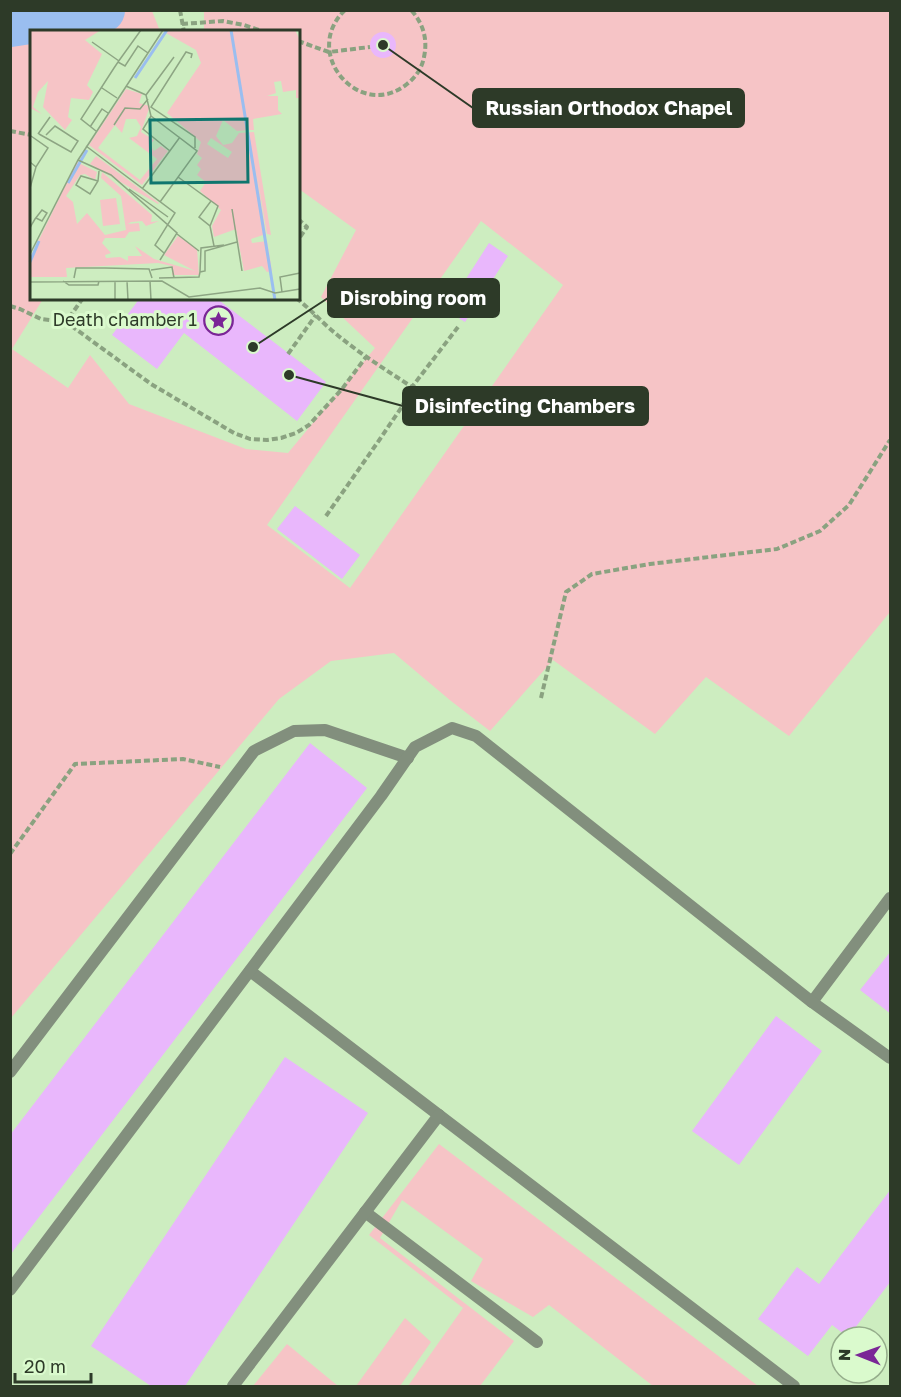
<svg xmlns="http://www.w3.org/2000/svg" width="901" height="1397" viewBox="0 0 901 1397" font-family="'Golos Text',sans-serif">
<rect width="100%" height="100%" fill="#cdedc0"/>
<g fill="#f6c4c6" fill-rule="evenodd">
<path d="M11 10 152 11 160 31 32 32V298L43 299 12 349 68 388 90 355 129 404 246 449 288 453 375 348 321 297 356 230 299 189 298 32 204 31V11H890V612L789 736 706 677 655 734 553 660 490 731 451 701 394 653 331 661 279 699 11 1018ZM481 221 563 285 350 588 267 525Z"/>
<path d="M439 1144 758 1386H653L549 1305 533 1317 471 1281 483 1259 402 1200 380 1238 514 1341 480 1386H408L463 1308 369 1235Z"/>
<path d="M405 1318 431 1342 400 1386H356Z"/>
<path d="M287 1344 338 1386H253Z"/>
</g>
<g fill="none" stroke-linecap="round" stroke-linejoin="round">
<path stroke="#9abef0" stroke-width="46" d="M10 24 102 10"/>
</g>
<g fill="#e9b7fc">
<circle cx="383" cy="45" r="13"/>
<path d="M489 243 508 256 465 322 446 310Z"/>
<path d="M140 298H216L326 382 297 421 184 333 157 369 112 335Z"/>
<path d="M295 506 360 555 342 579 277 529Z"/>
<path d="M310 743 367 788 10 1255V1135Z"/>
<path d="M891 951V1014L860 990Z"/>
<path d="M776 1016 822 1051 739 1165 692 1131Z"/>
<path d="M285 1057 368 1113 185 1386H151L91 1346Z"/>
<path d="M891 1189V1281L848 1337 832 1325 808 1356 758 1319 797 1267 819 1284Z"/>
</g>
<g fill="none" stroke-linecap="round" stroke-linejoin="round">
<g stroke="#8aa280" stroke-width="4" stroke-dasharray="6 3" stroke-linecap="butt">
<path d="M180 10 184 32"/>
<path d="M345 10C300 53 360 122 407 84 416 77 422 68 424 57 428 39 423 23 411 10"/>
<path d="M182 24 223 21 244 25 265 32"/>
<path d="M298 41 329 52 370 47"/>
<path d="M10 131 32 135"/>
<path d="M298 219 307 227 298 240"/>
<path d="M83 298 66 322 151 384 234 433 250 439 267 440 281 438 296 433 309 425 342 389 366 357"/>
<path d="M296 298C308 307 317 317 328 327 354 350 383 368 412 387"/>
<path d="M10 306 20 309 41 319 66 322"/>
<path d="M288 354 316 315"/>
<path d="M326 516 380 439 401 408 412 387 458 327"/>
<path d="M541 698 566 592 592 574 650 564 777 549 820 531 849 505 890 440"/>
<path d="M10 854 75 764 183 759 220 767"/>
</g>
<g stroke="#828f7d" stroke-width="12">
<path d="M250 971 794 1386"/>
<path d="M812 1002 890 898"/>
<path d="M10 1072 254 751 294 731 325 730 408 758"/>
<path d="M365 1212 537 1342"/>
<path d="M10 1290 381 796 415 747 452 728 476 736 812 1002 890 1058"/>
<path d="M233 1386 439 1115"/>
</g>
</g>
<defs>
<symbol id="sight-ring" viewBox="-11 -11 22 22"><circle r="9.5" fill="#dafacd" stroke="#7a2696" stroke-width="1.5"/><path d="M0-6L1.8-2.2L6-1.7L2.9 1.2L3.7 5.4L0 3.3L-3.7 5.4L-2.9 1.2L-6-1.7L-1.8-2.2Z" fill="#7a2696"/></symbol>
</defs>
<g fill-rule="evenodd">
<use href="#sight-ring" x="202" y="304" width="33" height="33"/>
</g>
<g text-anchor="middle" stroke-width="6" stroke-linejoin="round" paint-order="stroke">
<g font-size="18" fill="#2d3a28" stroke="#dafacd" text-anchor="end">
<text x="197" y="326">Death chamber 1</text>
</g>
</g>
<g transform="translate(30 30)">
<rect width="270" height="270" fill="#cdedc0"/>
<path d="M0 0H71L55 10 72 24 57 55 63 62 59 70 41 68 38 87 42 90 35 100 13 77 18 51 8 62 3 77 12 84 0 78ZM137 0H265L270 10 269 68H266V60L253 62 251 51 244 52 246 63 237 66H248V80L252 84 223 89 224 100H220L207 101 193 90 186 106 193 115 202 113 209 103 224 102 241 205 237 204 226 139 236 204 221 209 222 213 237 211 242 241 237 242 232 236 214 241 206 199 184 207 182 196 191 180 170 161 176 152 167 145 171 139 167 135 172 128 167 124 171 112 137 83 171 33 166 20 136 3ZM181 108 202 122 198 128 177 114ZM96 59 112 64 109 73 120 76 111 102 124 110 120 115 124 121 131 116 138 121 112 155 59 115ZM96 89H106L111 97 107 106 99 108 127 129 110 150 68 118 85 95 92 103ZM66 126 129 173 128 174 60 134ZM47 132 67 142 65 150 55 144 50 145 36 166 43 172 47 194 57 183 75 205 96 200 91 166 71 148 72 142 122 185 121 192 129 191 116 196 112 191 101 192 98 194 109 193 110 201 99 202 95 208H75L72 213 81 223 75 225 76 228 90 227 98 231V226H112L105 216 124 229 165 241 134 225 148 206 167 219 169 245H142V236L128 233 36 238 37 247H0V228ZM86 168 90 194 73 196 70 170Z" fill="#f6c4c6" fill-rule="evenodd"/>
<path fill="none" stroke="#9abef0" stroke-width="3" d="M201 0 245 270M105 48 137 0M38 153 57 120M0 232 9 211"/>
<path fill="none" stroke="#8da583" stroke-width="1.5" d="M62 12 89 31M161 28 162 24 156 22 121 77 165 107V118M88 32 111 0M96 56 116 65 144 27M72 58 87 68M116 65 121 86 113 99 140 121M121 86 167 121 130 172M84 95 95 78 110 79 118 69M60 97 72 79 78 83M66 101 51 89 84 38 88 32 95 36 108 16 118 23M8 104 20 87M9 104 41 122 48 111 25 96 16 105M56 116 145 183 125 215 134 223M48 130 81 145 147 203 130 230M0 132 6 137 18 118 1 106M148 147 188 176 180 196M68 151 51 146 46 155 60 164 68 151 69 141M0 158 6 137M99 159 138 187M112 159 150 107M181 171 169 187 180 196 184 216M202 179 212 241M0 198 2 194 5 189 12 180 17 183 12 191 6 188M147 204 169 221M0 224 48 130 133 0M121 240 142 237 144 248M170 242 171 218 194 215M44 248 46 238H75L119 239 122 248M129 248 169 247 170 242 175 241V221L207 212M33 251 39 255H68L69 251M85 251V270M97 251 98 270M120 251 121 270M0 252 132 251 159 267 230 258 245 263 270 259M252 262 250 247 270 243"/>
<path fill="#0f766e" fill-opacity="0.15" stroke="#0f766e" stroke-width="3" d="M217 89 218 152 121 153 120 90Z"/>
<rect width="270" height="270" fill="none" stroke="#2d3a28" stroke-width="3"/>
</g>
<path fill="none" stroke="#2d3a28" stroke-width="2" d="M383 45L473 108M253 347L328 298M289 375L403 406"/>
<g fill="#2d3a28" stroke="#dafacd" stroke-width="2">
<circle cx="383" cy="45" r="6"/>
<circle cx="253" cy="347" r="6"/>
<circle cx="289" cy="375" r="6"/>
</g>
<g fill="#2d3a28" stroke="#2d3a28" stroke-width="2">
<rect x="473" y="89" width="271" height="38" rx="6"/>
<rect x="328" y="279" width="171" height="38" rx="6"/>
<rect x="403" y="387" width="245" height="38" rx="6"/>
</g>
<g font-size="20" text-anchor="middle" font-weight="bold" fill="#fff">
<text x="609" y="115">Russian Orthodox Chapel</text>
<text x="413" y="305">Disrobing room</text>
<text x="525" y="413">Disinfecting Chambers</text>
</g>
<rect width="901" height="1397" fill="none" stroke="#2d3a28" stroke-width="24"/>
<g transform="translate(859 1355) rotate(271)"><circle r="28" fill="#dafacd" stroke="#95ad8b" stroke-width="1.5"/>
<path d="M0-4.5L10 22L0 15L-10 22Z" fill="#7a2696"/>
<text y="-9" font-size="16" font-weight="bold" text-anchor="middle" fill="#2d3a28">N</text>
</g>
<path d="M15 1373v9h76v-9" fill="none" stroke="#2d3a28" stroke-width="3"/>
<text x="24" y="1373" font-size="18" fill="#2d3a28" stroke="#dafacd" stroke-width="4.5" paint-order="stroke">20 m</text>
</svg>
